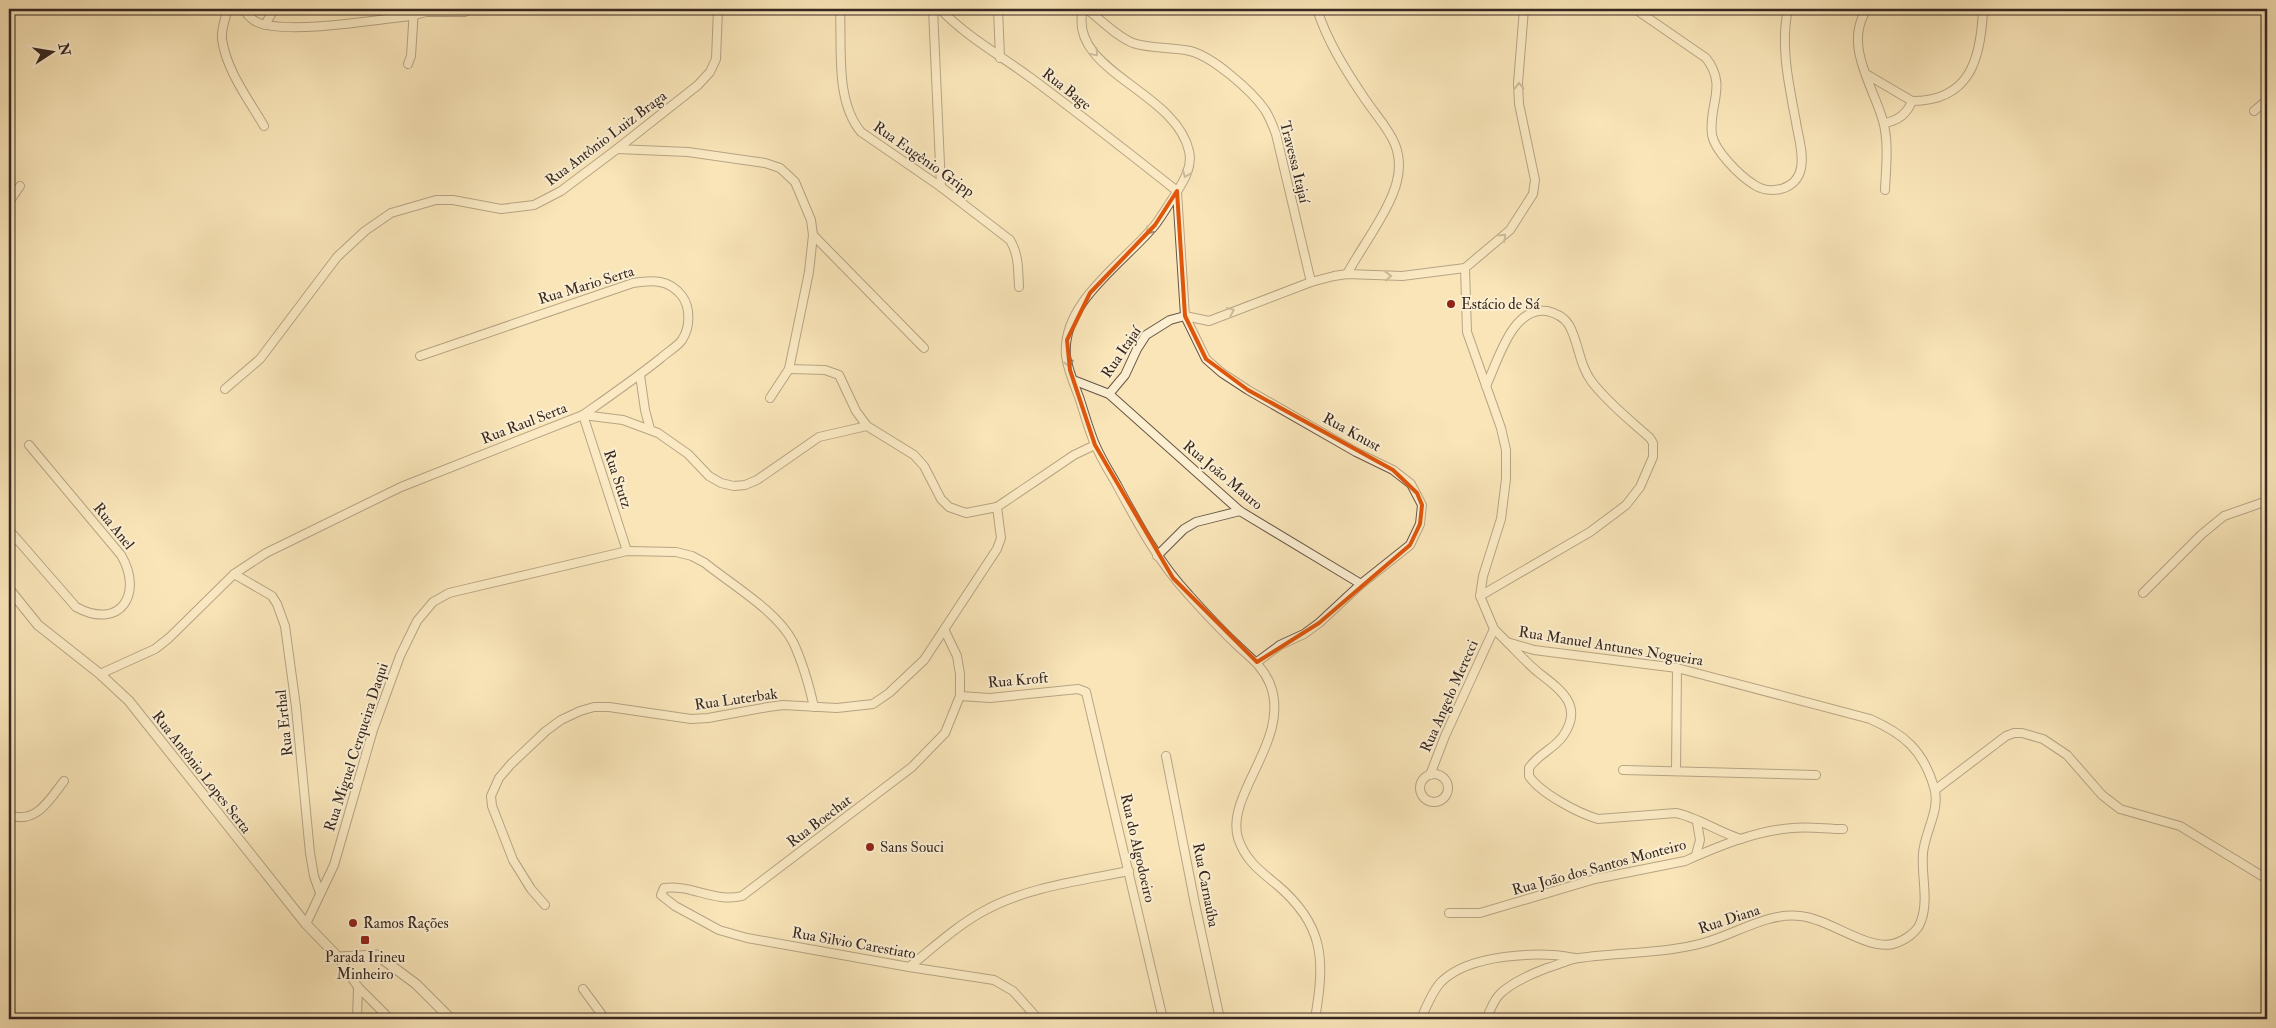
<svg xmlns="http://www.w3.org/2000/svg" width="2276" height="1028" viewBox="0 0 2276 1028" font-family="'IM FELL Double Pica',serif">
<rect width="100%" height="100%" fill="#f9e5b8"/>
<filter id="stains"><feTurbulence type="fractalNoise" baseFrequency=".004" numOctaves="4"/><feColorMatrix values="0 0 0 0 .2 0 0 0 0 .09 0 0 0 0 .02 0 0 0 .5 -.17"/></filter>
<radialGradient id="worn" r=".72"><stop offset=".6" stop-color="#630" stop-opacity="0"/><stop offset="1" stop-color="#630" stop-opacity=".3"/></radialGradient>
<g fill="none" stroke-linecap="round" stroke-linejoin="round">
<defs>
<g id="minor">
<path d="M228 9C225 19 221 29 222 39 226 70 249 100 264 126"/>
<path d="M243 9C247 14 250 19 257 22 286 35 375 20 410 16L426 12H465"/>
<path d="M840 9C842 48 835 101 861 132L941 187 1010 240C1019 255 1018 270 1019 287"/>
<path d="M933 9 941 187"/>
<path d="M940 9C967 37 1000 55 1031 78 1081 115 1129 153 1177 191"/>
<path d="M998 9 1000 58"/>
<path d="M1083 9C1067 71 1176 91 1189 151 1193 167 1183 182 1175 195 1168 205 1162 216 1155 225 1125 262 1061 302 1066 356 1068 370 1074 384 1079 397 1084 412 1088 427 1094 442 1100 457 1109 471 1117 485 1138 524 1159 563 1189 595 1205 613 1222 631 1239 647 1252 659 1263 667 1270 684 1292 739 1225 794 1238 838 1245 860 1260 871 1276 884 1325 925 1325 960 1315 1019"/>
<path d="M1087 9C1101 20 1116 36 1133 43 1151 49 1172 47 1190 51 1212 56 1252 91 1265 110 1270 118 1273 126 1276 134L1311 282"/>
<path d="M1317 9C1327 41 1346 71 1365 99 1383 126 1406 144 1397 181 1391 208 1361 248 1347 274"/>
<path d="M1635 9 1706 58C1728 86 1708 105 1712 135 1715 151 1739 175 1753 184 1770 196 1797 190 1801 168 1804 153 1798 136 1796 122 1789 85 1780 46 1788 9"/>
<path d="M1867 9C1843 45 1873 85 1883 121 1889 142 1886 168 1885 190"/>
<path d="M265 25 274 9"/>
<path d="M408 64 411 56 414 9"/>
<path d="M1866 74 1912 101"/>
<path d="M2254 111 2267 100"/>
<path d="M1884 123C1898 121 1907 114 1912 101 1970 101 1981 59 1983 9"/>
<path d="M617 149 688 152 765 163 780 168 795 182 811 220 813 235 809 272 789 369 770 398"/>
<path d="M1177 192 1185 316 1206 359 1222 373 1248 390 1356 452 1393 470 1411 484 1422 505 1420 524 1410 545 1361 584 1319 623 1304 634 1280 645 1257 662"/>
<path d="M9 202 20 186"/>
<path d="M813 235 924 348"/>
<path d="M1465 268 1467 332 1501 428 1506 450V479L1501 519 1483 576 1480 596 1494 629 1507 642 1534 650 1677 668 1870 719C1904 734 1923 750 1934 787 1941 809 1925 831 1923 853 1921 875 1929 900 1921 921 1918 932 1904 941 1893 944 1866 950 1830 919 1800 916 1767 912 1734 935 1703 943 1663 954 1620 952 1579 958 1569 959 1558 965 1547 968 1531 974 1514 981 1501 993 1494 999 1490 1011 1486 1019"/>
<path d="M420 356 633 283C653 280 669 279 682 296 691 308 690 328 682 340 677 347 667 352 661 358 636 378 610 396 583 415"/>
<path d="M789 369 825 370 839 375 856 411 867 426"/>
<path d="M640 375 645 410 650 429"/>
<path d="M1073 380 1109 394 1240 511 1361 584"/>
<path d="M225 389 260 359 337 257 365 231 391 213 436 200H453L501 209 534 205 561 191 617 149 698 85 710 72 716 59 718 9"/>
<path d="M1109 394 1125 375 1137 349 1146 335 1170 320 1185 316 1209 321 1311 282 1334 276 1347 274 1402 276 1465 268 1510 230 1533 194 1535 180 1519 104 1518 83 1524 9"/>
<path d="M583 415 627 551"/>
<path d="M9 530 76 607C120 631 144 594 121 555L29 445"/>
<path d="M1157 556 1184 529 1196 522 1240 511"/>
<path d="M234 574 272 596 277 604 285 626 296 707 310 853 314 876 320 893"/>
<path d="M2143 593 2202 534 2224 516 2267 501"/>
<path d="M1480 596 1590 532 1626 505 1640 487 1653 457V443L1650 438C1631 421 1608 403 1592 382 1579 365 1579 343 1569 325 1564 317 1556 313 1547 311 1512 306 1498 361 1486 386"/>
<path d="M945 631 957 656 960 674V696L945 733 912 767 742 896C715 903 691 884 664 888L661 895 675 906 719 930 747 938 909 967 994 980 1013 991 1038 1019"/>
<path d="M1508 643C1518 653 1528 664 1539 673 1561 690 1584 706 1563 736 1554 749 1538 754 1529 768V776C1540 793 1578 813 1598 819L1676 813C1697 817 1720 833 1741 839"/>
<path d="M100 674 155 649 169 638 234 574 266 553 401 487 583 415 623 420 658 433 688 454 709 476 721 483 734 486 745 485 757 480 819 437 867 426 914 455 924 466 941 499 949 507 966 513 997 507 1074 455 1095 445"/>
<path d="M960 696 990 698 1078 689 1086 692 1163 1019"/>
<path d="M1166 756 1195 904 1220 1019"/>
<path d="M1623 770 1816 775"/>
<path d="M1676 771 1677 668"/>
<circle cx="1434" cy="788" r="14"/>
<path d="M1430 775 1445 736 1494 629"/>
<path d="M1935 790 2006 736 2014 733H2022L2043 739 2067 755 2102 795 2120 809 2180 826 2267 879"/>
<path d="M9 815C36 825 50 799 64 781"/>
<path d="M1696 855 1700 840 1697 822"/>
<path d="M545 905 531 889 513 860 492 806 491 796 499 778 511 764 546 731 561 720 580 711 594 707H609L691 719 708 718 768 707 783 705 837 708 873 704 889 693 924 660 997 549 1001 538 997 507"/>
<path d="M1449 913H1480L1595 879 1685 861C1719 846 1755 831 1792 828 1809 826 1826 829 1843 829"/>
<path d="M306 924 334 865 373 730 400 656 417 621 433 602 449 593 627 551 676 552 692 556 705 563C732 585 777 611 793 642 803 663 809 685 814 707"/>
<path d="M338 957 358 987 390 1019"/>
<path d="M909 967C933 948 955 927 982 912 1026 887 1080 881 1129 871"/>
<path d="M583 989 605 1019"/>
<path d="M357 1019 358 987"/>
<path d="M1421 1019C1426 1007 1432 992 1441 982 1469 954 1538 951 1575 958"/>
</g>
<path id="tertiary" d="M9 589 38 625 100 674 129 701 306 924 338 957 377 955 416 984 451 1019"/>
</defs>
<use href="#minor" stroke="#675647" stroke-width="10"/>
<use href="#tertiary" stroke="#675647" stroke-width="11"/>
<use href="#minor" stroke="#fbeed1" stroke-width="8"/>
<use href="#tertiary" stroke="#fbeed1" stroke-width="9"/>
</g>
<defs><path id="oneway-chevron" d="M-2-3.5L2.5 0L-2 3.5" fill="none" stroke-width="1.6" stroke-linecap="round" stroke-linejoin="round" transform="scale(1.25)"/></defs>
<g stroke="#988a79">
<use href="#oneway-chevron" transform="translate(1095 53) rotate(49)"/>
<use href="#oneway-chevron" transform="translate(1519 86) rotate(-91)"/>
<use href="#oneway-chevron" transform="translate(1186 174) rotate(112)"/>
<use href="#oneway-chevron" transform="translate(1149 231) rotate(132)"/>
<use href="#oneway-chevron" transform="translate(1503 237) rotate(-43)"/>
<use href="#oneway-chevron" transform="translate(1388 276) rotate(-2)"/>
<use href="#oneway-chevron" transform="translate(1231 311) rotate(-24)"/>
<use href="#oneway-chevron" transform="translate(1069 364) rotate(77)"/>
</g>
<path d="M0 0H2276V1028H0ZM1177 191 1185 316 1206 359 1248 390 1393 470 1417 493 1422 505 1420 524 1410 545 1319 623 1257 662 1173 578 1095 445 1070 370 1067 340 1090 293 1155 225Z" fill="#f9e5b8" fill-opacity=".55" fill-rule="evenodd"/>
<path fill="none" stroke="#df560d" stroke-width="4" stroke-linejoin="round" d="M1177 191 1185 316 1206 359 1248 390 1393 470 1417 493 1422 505 1420 524 1410 545 1319 623 1257 662 1173 578 1095 445 1070 370 1067 340 1090 293 1155 225Z"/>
<g fill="#8f2418" stroke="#fbeed1" stroke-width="2">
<circle cx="1451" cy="304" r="5"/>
<circle cx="870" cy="847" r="5"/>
<circle cx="353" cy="923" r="5"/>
<rect x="360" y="935" width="10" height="10" rx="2.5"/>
</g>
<g text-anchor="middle" stroke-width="4" stroke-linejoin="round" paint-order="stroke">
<g font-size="15" fill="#362721" stroke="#fbeed1">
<text transform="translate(1067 89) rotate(38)" y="5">Rua Bage</text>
<text transform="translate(606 138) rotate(-37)" y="5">Rua Antônio Luiz Braga</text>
<text transform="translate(924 159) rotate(35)" y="5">Rua Eugênio Gripp</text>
<text transform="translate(1295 162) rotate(76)" y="5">Travessa Itajaí</text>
<text transform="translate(586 285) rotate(-17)" y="5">Rua Mario Serta</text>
<text transform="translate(1121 352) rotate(-56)" y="5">Rua Itajaí</text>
<text transform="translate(524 423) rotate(-21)" y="5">Rua Raul Serta</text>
<text transform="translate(1352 432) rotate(29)" y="5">Rua Knust</text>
<text transform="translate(1223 475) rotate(40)" y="5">Rua João Mauro</text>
<text transform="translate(618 479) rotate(72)" y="5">Rua Stutz</text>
<text transform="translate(114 526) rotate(51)" y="5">Rua Anel</text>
<text transform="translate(1611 646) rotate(9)" y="5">Rua Manuel Antunes Nogueira</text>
<text transform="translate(1018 680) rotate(-5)" y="5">Rua Kroft</text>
<text transform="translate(1449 696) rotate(-66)" y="5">Rua Angelo Merecci</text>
<text transform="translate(736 699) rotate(-8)" y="5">Rua Luterbak</text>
<text transform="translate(284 723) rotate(-96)" y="5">Rua Erthal</text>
<text transform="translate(356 747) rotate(-72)" y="5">Rua Miguel Cerqueira Daqui</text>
<text transform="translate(202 772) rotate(52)" y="5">Rua Antônio Lopes Serta</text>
<text transform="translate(819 821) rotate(-37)" y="5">Rua Boechat</text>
<text transform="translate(1138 848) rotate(77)" y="5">Rua do Algodoeiro</text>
<text transform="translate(1599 867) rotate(-15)" y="5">Rua João dos Santos Monteiro</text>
<text transform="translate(1206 885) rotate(79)" y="5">Rua Carnaúba</text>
<text transform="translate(1729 919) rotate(-18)" y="5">Rua Diana</text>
<text transform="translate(854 943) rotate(10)" y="5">Rua Silvio Carestiato</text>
</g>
<g font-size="15" fill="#362721" stroke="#fbeed1" text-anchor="start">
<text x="1461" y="309">Estácio de Sá</text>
<text x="880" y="852">Sans Souci</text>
<text x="363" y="928">Ramos Rações</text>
<text x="365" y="962" text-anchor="middle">Parada Irineu<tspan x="365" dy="17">Minheiro</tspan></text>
</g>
</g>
<rect width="2276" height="1028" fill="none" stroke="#f9e5b8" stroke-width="30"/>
<rect x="10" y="10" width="2256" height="1008" fill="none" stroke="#362721" stroke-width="2.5"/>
<rect x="15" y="15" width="2246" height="998" fill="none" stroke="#362721"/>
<g transform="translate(52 52) rotate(78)" stroke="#fbeed1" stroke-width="4" paint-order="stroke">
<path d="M0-4L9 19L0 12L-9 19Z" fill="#362721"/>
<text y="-8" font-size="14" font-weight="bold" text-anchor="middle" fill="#362721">N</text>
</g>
<rect width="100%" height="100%" filter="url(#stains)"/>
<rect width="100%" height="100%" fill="url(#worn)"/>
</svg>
